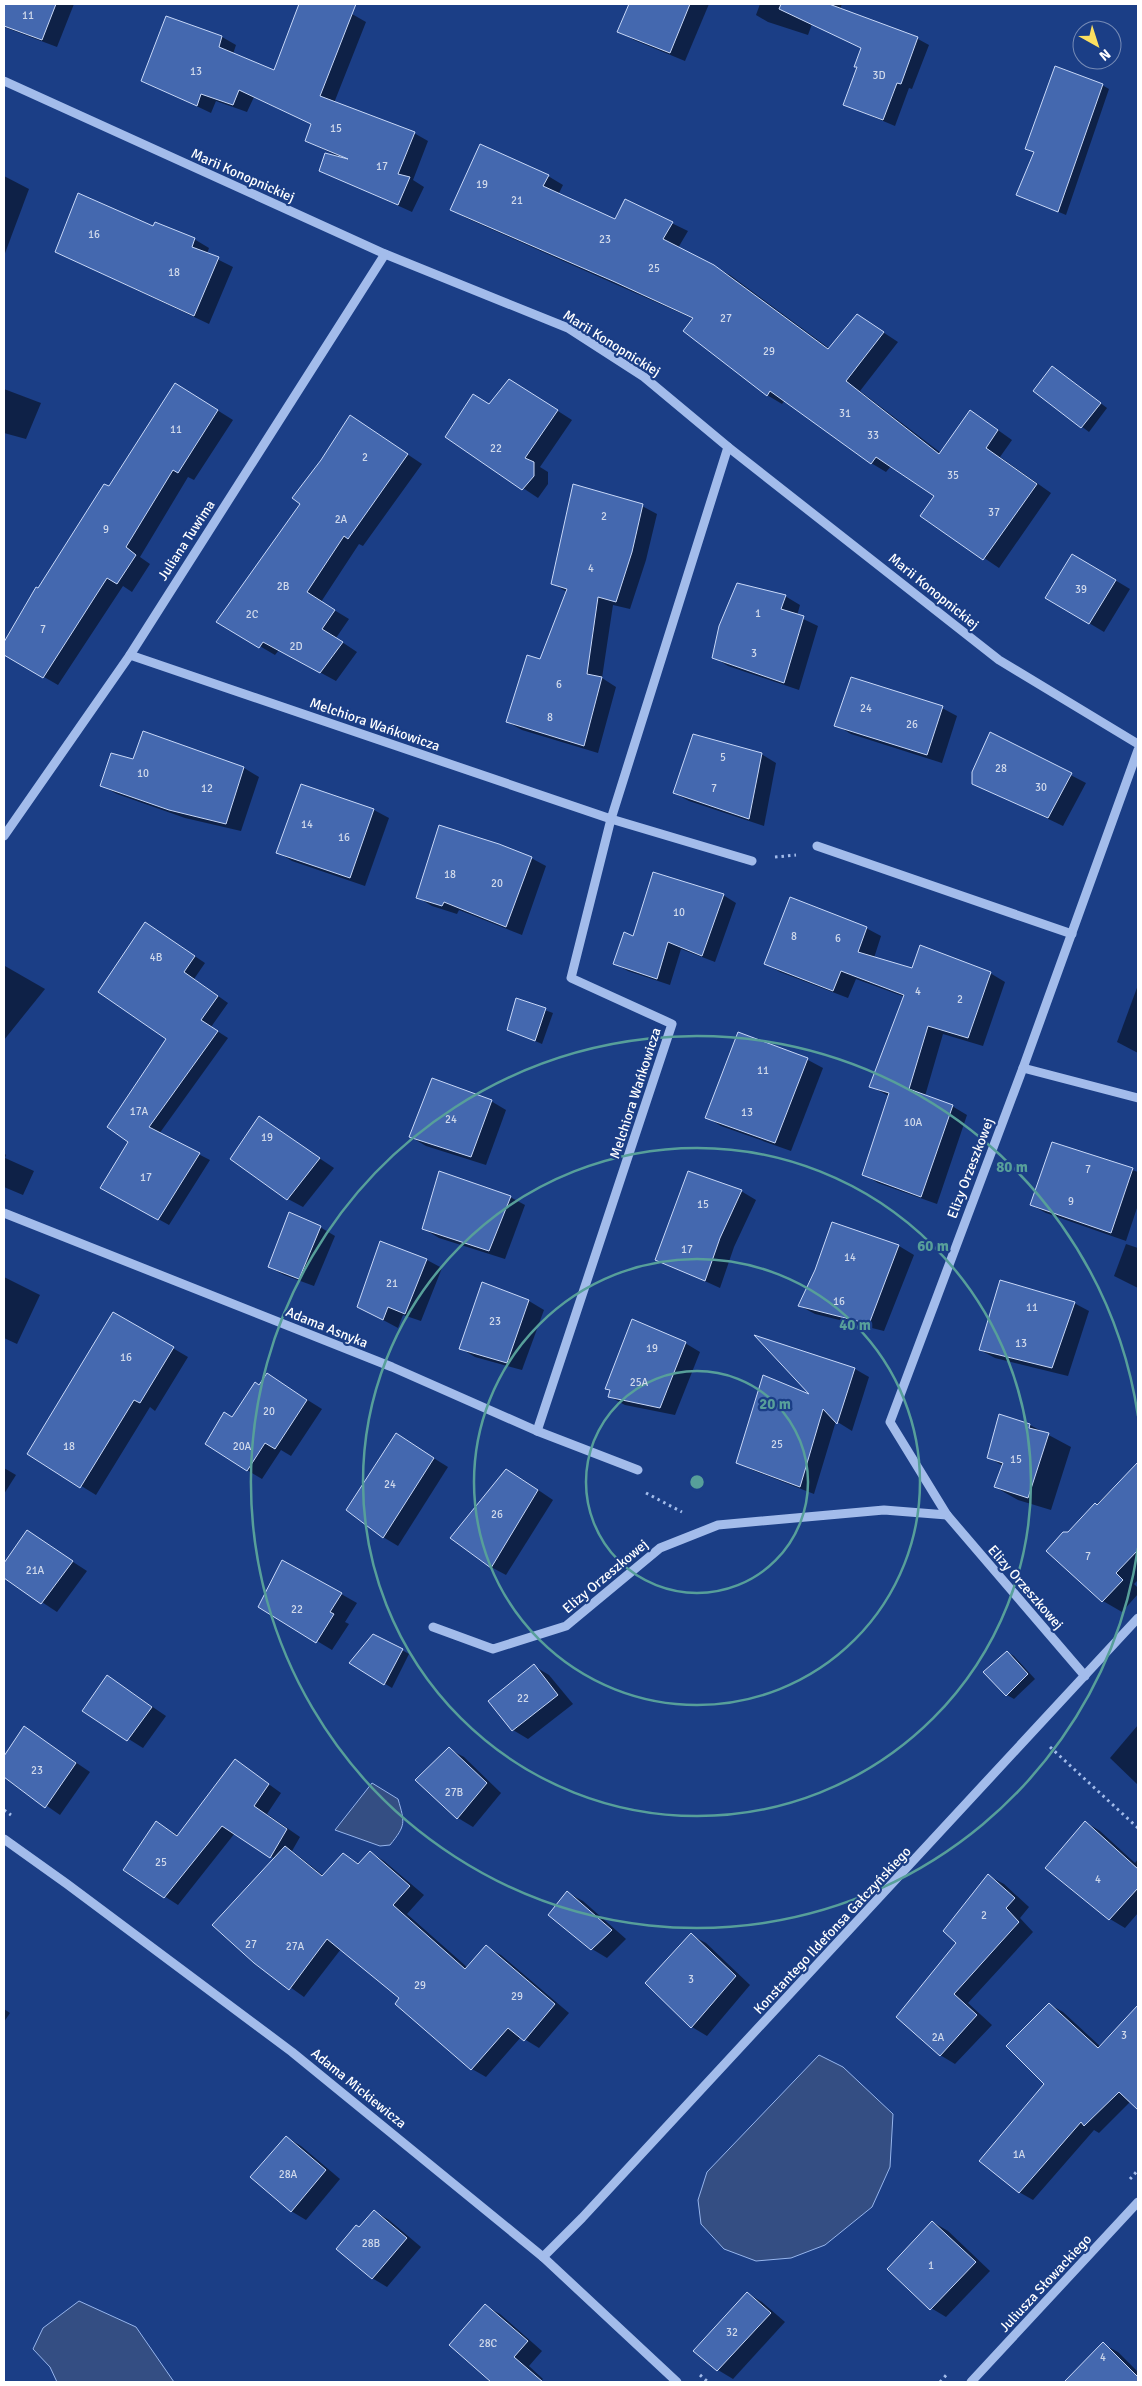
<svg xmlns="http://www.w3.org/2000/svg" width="1142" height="2386" viewBox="0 0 1142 2386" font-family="Signika,sans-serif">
<rect width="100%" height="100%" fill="#1b3e86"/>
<g fill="#344e83" stroke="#96b5ed">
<path d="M372 1783 398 1799C405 1823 406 1825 390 1845L380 1846 335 1830Z"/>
<path d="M819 2055 843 2067 893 2114 890 2167 872 2207 825 2245 791 2258 756 2261 724 2249 701 2224 698 2200 707 2172Z"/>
<path d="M79 2301 136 2327 174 2382H57L50 2367 33 2349 43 2328Z"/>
</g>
<g fill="#0007">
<path d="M4 4H74L57 47 4 27Z"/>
<path d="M300 4H322L352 14 366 22 334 103 414 133 428 141 413 180 424 187 412 212 320 170 335 155 306 141 312 124 254 97 247 112 216 101 211 113 142 80 222 37 236 45 233 54 275 71Z"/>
<path d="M630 4H709L685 61 634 40 619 31Z"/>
<path d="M760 4H842L840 9 918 39 929 45 912 89 909 88 895 126 845 105 858 68 862 48 812 24 808 35 768 22 756 15Z"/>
<path d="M1102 85 1109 89 1066 215 1018 195 1035 153 1026 148Z"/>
<path d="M4 176 29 189 4 256Z"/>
<path d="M548 176 563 185 558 195 616 221 626 201 688 231 678 248 730 275 830 349 857 315 898 342 860 391 941 453 971 411 1012 440 1000 457 1051 493 999 568 922 516 936 496 891 466 886 472 871 463 785 400 782 404 767 395 694 319 466 218 451 209Z"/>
<path d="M154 228 194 239 209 248 207 254 233 267 209 324 56 252Z"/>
<path d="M1053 367 1107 408 1089 432 1034 391Z"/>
<path d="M4 389 41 403 26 439 4 433Z"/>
<path d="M525 390 572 420 540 467 548 472V484L538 498 447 437 489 405Z"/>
<path d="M190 393 233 420 194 480 188 477 140 557 150 564 132 592 123 586 58 685 4 654V645L37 588 39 589 109 488Z"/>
<path d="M365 426 422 464 363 546 359 544 321 602 349 619 336 638 357 652 336 681 279 650 275 655 218 622 301 503Z"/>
<path d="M642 506 657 514 646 560 630 609 613 605 602 678 616 687 598 753 522 730 507 722 541 661 567 592 553 584Z"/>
<path d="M1073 555 1130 589 1104 632 1089 623Z"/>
<path d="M785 596 800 605 797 616 818 626 799 690 728 666 713 657Z"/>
<path d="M942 708 957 716 942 763 851 734 836 725Z"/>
<path d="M144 733 244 768 259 777 241 831 185 818 117 794 102 786 134 760Z"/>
<path d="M991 734 1086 783 1063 826 973 783Z"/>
<path d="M761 754 776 763 764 826 689 801 674 793Z"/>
<path d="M374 810 389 818 365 886 292 861 277 852Z"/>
<path d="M531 858 546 866 522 935 459 910 457 914 432 906 417 897Z"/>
<path d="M723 895 736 903 715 962 681 949 670 985 628 971 615 964Z"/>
<path d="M866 928 881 936 874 958 913 969 990 973 1005 982 983 1046 943 1034 925 1096 952 1106 967 1115 937 1204 878 1183 863 1174 889 1096 870 1086 905 997 856 979 848 998 780 972 766 964Z"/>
<path d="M156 930 205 963 194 979 228 1003 211 1027 228 1038 159 1134 210 1160 169 1225 102 1188 130 1142 167 1039Z"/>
<path d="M5 966 45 989 4 1040V967Z"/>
<path d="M1138 985V1053L1117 1042Z"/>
<path d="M517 1000 553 1013 542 1044 508 1029Z"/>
<path d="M739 1034 808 1060 823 1068 791 1151 721 1126 706 1117Z"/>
<path d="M491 1101 506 1110 486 1165 426 1146 411 1137Z"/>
<path d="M259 1118 334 1168 303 1207 288 1199Z"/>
<path d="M1053 1143 1138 1172V1205L1126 1241 1046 1213 1031 1205Z"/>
<path d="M4 1153 6 1155 5 1158 34 1171 23 1195 4 1187Z"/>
<path d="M741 1191 756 1200 734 1247 720 1288 657 1259Z"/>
<path d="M510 1197 525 1205 505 1259 439 1238 424 1229Z"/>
<path d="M833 1223 899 1246 914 1255 884 1331 815 1314 800 1306 816 1271Z"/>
<path d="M320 1227 335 1236 314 1286 284 1275 269 1267Z"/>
<path d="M381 1242 427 1260 442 1268 421 1321 403 1315 398 1328 359 1307Z"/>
<path d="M1126 1244 1138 1248V1288L1114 1276Z"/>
<path d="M4 1277 40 1295 17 1344 4 1338Z"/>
<path d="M529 1301 544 1310 522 1370 475 1357 460 1348Z"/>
<path d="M1074 1303 1089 1311 1068 1376 995 1358 980 1350Z"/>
<path d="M113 1313 188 1357 155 1411 150 1407 96 1495 29 1454Z"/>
<path d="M758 1338 855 1369 869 1377 852 1431 836 1421 814 1494 752 1470 737 1462 814 1398Z"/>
<path d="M685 1343 700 1352 675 1415 625 1405 610 1397 611 1391 606 1388Z"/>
<path d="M282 1384 322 1409 291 1456 281 1450 262 1479 247 1470 233 1419 259 1386Z"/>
<path d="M1000 1416 1030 1425 1071 1447 1051 1510 1018 1500 995 1487 1003 1466 988 1457Z"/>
<path d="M411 1444 448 1467 398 1546 383 1537Z"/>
<path d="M1138 1463V1580L1134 1584 1138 1588V1594L1122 1612 1103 1601 1096 1505Z"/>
<path d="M4 1468 16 1475 4 1494Z"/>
<path d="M522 1479 553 1500 506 1575 491 1567Z"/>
<path d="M27 1532 87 1571 57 1612 4 1577V1565Z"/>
<path d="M283 1561 357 1603 345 1622 349 1624 332 1650 259 1606Z"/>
<path d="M402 1650 409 1654 392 1688 351 1663Z"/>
<path d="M1007 1652 1014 1656 1035 1679 1014 1699 1007 1695Z"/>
<path d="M534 1666 549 1675 573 1704 528 1739 513 1730 489 1701Z"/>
<path d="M107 1676 166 1716 143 1748 84 1711Z"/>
<path d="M1138 1725V1785L1110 1758Z"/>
<path d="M25 1728 90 1772 60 1815 4 1776V1758Z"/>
<path d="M449 1749 464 1757 501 1793 473 1827 458 1818 417 1780Z"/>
<path d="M235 1760 281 1793 267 1814 300 1837 292 1851 324 1876 343 1855 360 1864 370 1852 384 1861 424 1895 407 1914 468 1968 486 1947 501 1955 569 2013 539 2048 521 2037 486 2077 472 2069 397 2004 401 1997 341 1949 304 1997 255 1962 275 1859 235 1833 178 1905 124 1870 157 1823 179 1836Z"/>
<path d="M1085 1822 1100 1831 1135 1863 1138 1859V1913L1125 1928 1110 1919 1046 1867Z"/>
<path d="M989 1876 1004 1884 1029 1907 1020 1918 1033 1932 968 2003 992 2025 955 2064 940 2055 958 1943Z"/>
<path d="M568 1893 583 1901 626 1939 607 1958 592 1949Z"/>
<path d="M691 1935 706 1943 750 1985 707 2036 692 2027Z"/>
<path d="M1049 2004 1063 2012 1101 2047 1136 2009 1138 2010V2105L1131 2101 1099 2133 1094 2130 1033 2200 1019 2192 1046 2084Z"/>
<path d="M4 2009 10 2013 4 2022Z"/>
<path d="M286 2137 301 2146 340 2179 306 2220 291 2211Z"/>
<path d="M374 2211 389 2220 421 2247 387 2287 372 2278 359 2228Z"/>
<path d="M933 2222 948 2231 990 2271 946 2317 931 2308Z"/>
<path d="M747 2293 762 2302 785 2322 733 2379 718 2370 695 2351Z"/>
<path d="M485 2306 500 2314 542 2351 529 2366 543 2379 540 2382H493L450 2345Z"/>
<path d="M1103 2344 1118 2352 1138 2372V2382H1066Z"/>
</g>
<g fill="#4468af" stroke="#c8d8f8">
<path d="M4 4H56L42 40 4 26Z"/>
<path d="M299 4H356L320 96 415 132 398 174 410 177 398 205 319 171 325 153 348 159 305 141 311 124 239 90 233 105 201 94 197 106 141 81 166 16 222 36 219 47 274 70Z"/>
<path d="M629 4H690L670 53 617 32Z"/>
<path d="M781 4H829L918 37 901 84 897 83 883 120 843 105 857 67H854L861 48 779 9Z"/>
<path d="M1055 66 1103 84 1058 212 1016 195 1034 152 1025 149Z"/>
<path d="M480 144 549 175 543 186 615 219 625 199 673 222 663 239 714 265 828 349 857 314 884 332 846 381 939 454 970 410 998 430 986 448 1037 484 983 560 920 516 934 496 876 457 871 464 770 391 767 396 683 331 693 318 615 282 450 210Z"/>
<path d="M78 193 153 226 155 222 195 238 192 247 219 257 194 316 55 252Z"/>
<path d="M1052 366 1101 403 1081 428 1033 391Z"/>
<path d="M509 379 558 410 525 458 534 462V476L522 490 445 437 473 394 489 404Z"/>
<path d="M175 383 218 410 178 473 173 470 126 547 136 555 117 584 107 578 43 678 4 655V642L36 587 38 588 104 484 109 486Z"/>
<path d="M350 415 408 454 348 539 344 536 307 592 335 610 322 629 343 642 320 673 263 642 259 648 216 622 300 504 292 498 321 460Z"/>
<path d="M573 484 643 504 632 552 616 602 598 597 587 674 602 677 584 746 506 722 527 655 540 659 567 589 551 584Z"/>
<path d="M1072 554 1116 580 1089 624 1045 598Z"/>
<path d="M737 583 786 595 781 609 804 616 784 683 712 658 719 626Z"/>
<path d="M851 677 943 706 927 755 834 726Z"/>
<path d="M143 731 244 767 226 824 169 810 100 786 111 753 133 759Z"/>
<path d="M990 732 1072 773 1048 818 972 784V772Z"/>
<path d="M693 734 762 753 749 819 673 793Z"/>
<path d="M301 784 374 809 350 878 276 853Z"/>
<path d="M439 825 499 844 532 857 506 927 444 902 442 906 416 898Z"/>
<path d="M653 872 724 894 702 956 668 942 657 979 613 964 624 932 633 936Z"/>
<path d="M790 897 867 927 858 952 912 968 920 945 991 972 968 1038 928 1026 909 1089 953 1105 921 1197 862 1175 889 1093 869 1087 904 995 841 971 833 991 764 964Z"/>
<path d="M145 922 195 956 184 972 218 996 201 1020 218 1031 149 1127 200 1153 158 1220 100 1188 128 1142 107 1127 166 1039 98 992Z"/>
<path d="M516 998 546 1008 535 1041 507 1030Z"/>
<path d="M738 1032 808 1058 775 1143 705 1118Z"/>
<path d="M432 1078 492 1100 471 1157 409 1137Z"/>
<path d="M259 1116 320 1158 287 1200 230 1159Z"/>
<path d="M1052 1142 1133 1168 1111 1233 1030 1205Z"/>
<path d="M439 1171 511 1196 489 1251 422 1229Z"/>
<path d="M688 1171 742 1190 720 1238 705 1281 655 1260Z"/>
<path d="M289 1212 321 1226 299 1279 268 1267Z"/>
<path d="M832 1222 899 1245 869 1324 798 1306 815 1270Z"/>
<path d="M380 1241 427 1259 405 1314 388 1307 383 1320 357 1307Z"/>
<path d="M1000 1280 1075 1302 1052 1368 979 1350Z"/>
<path d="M482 1282 529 1300 507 1363 459 1349Z"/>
<path d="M113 1312 174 1347 140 1403 134 1400 80 1488 27 1454Z"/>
<path d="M632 1319 686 1342 660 1408 608 1397 610 1390 605 1389Z"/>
<path d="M754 1335 855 1368 837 1424 823 1409 800 1487 736 1463 763 1375 809 1394Z"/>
<path d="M267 1373 307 1400 275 1449 265 1443 247 1471 205 1444 224 1412 232 1417 255 1382 259 1385Z"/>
<path d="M999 1414 1030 1424 1029 1428 1049 1433 1028 1498 994 1487 1003 1463 987 1458Z"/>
<path d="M396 1433 434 1458 383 1538 346 1510Z"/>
<path d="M1138 1462V1550L1116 1573 1123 1580 1102 1602 1046 1551 1063 1532H1068L1095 1503 1097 1505Z"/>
<path d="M506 1469 538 1490 491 1568 450 1538Z"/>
<path d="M27 1530 73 1561 41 1604 4 1578V1563Z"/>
<path d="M282 1560 342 1593 330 1612 334 1614 316 1643 258 1607Z"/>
<path d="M373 1634 403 1649 384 1685 349 1663Z"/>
<path d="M1007 1651 1028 1674 1006 1696 983 1672Z"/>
<path d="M534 1664 558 1695 512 1731 488 1701Z"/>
<path d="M107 1675 152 1707 127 1741 82 1711Z"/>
<path d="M24 1726 76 1763 45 1808 4 1777V1756Z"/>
<path d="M449 1747 487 1783 457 1819 415 1780Z"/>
<path d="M235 1759 269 1784 254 1806 287 1829 270 1858 222 1826 164 1898 123 1870 156 1821 177 1836Z"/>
<path d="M1085 1821 1138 1869V1888L1109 1920 1045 1868Z"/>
<path d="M285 1846 322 1876 343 1853 358 1864 370 1851 410 1886 393 1905 465 1969 486 1945 555 2004 524 2041 508 2028 471 2070 395 2004 399 1998 327 1939 289 1990 254 1963 212 1925Z"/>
<path d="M988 1874 1015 1898 1006 1908 1019 1922 954 1994 977 2015 940 2056 896 2017 956 1943 943 1931Z"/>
<path d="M567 1891 612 1930 591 1950 548 1915Z"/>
<path d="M691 1933 736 1976 691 2028 645 1983Z"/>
<path d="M1049 2003 1098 2048 1138 2005V2110L1119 2092 1084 2126 1081 2122 1019 2193 979 2161 1044 2084 1006 2046Z"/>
<path d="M286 2136 326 2170 291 2212 250 2177Z"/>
<path d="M374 2210 407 2238 372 2279 336 2249 356 2225 359 2227Z"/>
<path d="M932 2221 976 2262 930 2310 887 2269Z"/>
<path d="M747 2292 771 2313 717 2371 693 2351Z"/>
<path d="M485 2304 528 2341 514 2357 543 2382H491L449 2345Z"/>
<path d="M1103 2342 1138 2377V2382H1064Z"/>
</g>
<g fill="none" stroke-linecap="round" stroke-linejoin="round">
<g stroke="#a3bceb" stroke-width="3" stroke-dasharray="2.5 4" stroke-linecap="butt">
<path d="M775 857 796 855"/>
<path d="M646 1493 682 1512"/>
<path d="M1050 1747 1138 1828"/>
<path d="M4 1810 11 1815"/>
<path d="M1130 2179 1138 2170"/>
<path d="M700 2375 708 2382"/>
<path d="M940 2382 948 2373"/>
</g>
<g stroke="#a3bceb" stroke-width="9">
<path d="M4 81 385 254 568 328 644 377 728 447 999 660 1138 744"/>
<path d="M130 655 611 819 752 861"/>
<path d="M4 836 130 655 385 254"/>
<path d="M817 846 1072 934"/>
<path d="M1023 1068 1138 1098"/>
<path d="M4 1213 392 1367 537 1431 638 1470"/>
<path d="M537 1431 672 1024 571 978 611 819 728 447"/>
<path d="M433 1627 493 1649 566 1626 660 1548 718 1525 884 1510 947 1515"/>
<path d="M1085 1676 947 1515 890 1422 1023 1068 1138 750"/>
<path d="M4 1839 67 1884 292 2052 543 2257 677 2382"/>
<path d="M543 2257 582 2218 1138 1618"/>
<path d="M971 2382 1138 2202"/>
</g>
</g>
<g fill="none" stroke="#579f9a" stroke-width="2.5">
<circle cx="697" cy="1482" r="111"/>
<circle cx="697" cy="1482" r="223"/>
<circle cx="697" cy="1482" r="334"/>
<path d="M1138 1548A446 446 0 1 1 1138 1416"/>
</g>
<g text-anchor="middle" stroke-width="4.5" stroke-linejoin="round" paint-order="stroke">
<g font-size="11" fill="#d0d9eb">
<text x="28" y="19">11</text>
<text x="196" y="75">13</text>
<text x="879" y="79">3D</text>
<text x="336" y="132">15</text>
<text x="382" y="170">17</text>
<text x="482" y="188">19</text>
<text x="517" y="204">21</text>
<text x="94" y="238">16</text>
<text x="605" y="243">23</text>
<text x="654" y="272">25</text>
<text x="174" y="276">18</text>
<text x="726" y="322">27</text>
<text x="769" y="355">29</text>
<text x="845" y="417">31</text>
<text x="176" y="433">11</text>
<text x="873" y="439">33</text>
<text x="496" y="452">22</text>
<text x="365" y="461">2</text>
<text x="953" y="479">35</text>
<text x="994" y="516">37</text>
<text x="604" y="520">2</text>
<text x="341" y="523">2A</text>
<text x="106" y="533">9</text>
<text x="591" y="572">4</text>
<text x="283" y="590">2B</text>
<text x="1081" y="593">39</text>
<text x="758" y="617">1</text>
<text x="252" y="618">2C</text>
<text x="43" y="633">7</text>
<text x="296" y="650">2D</text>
<text x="754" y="657">3</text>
<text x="559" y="688">6</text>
<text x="866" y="712">24</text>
<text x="550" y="721">8</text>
<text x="912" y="728">26</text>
<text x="723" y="761">5</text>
<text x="1001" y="772">28</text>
<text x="143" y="777">10</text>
<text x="1041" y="791">30</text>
<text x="207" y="792">12</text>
<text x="714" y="792">7</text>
<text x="307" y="828">14</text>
<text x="344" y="841">16</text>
<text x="450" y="878">18</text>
<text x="497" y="887">20</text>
<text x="679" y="916">10</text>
<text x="794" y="940">8</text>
<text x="838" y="942">6</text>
<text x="156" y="961">4B</text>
<text x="918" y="995">4</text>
<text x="960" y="1003">2</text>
<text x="763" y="1074">11</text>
<text x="139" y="1115">17A</text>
<text x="747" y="1116">13</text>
<text x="451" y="1123">24</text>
<text x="913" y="1126">10A</text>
<text x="267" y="1141">19</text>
<text x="1088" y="1173">7</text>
<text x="146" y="1181">17</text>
<text x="1071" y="1205">9</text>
<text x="703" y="1208">15</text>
<text x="687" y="1253">17</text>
<text x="850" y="1261">14</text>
<text x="392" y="1287">21</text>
<text x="839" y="1305">16</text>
<text x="1032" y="1311">11</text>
<text x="495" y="1325">23</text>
<text x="1021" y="1347">13</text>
<text x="652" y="1352">19</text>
<text x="126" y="1361">16</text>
<text x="639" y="1386">25A</text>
<text x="269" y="1415">20</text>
<text x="777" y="1448">25</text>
<text x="69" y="1450">18</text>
<text x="242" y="1450">20A</text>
<text x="1016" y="1463">15</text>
<text x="390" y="1488">24</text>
<text x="497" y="1518">26</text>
<text x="1088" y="1560">7</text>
<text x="35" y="1574">21A</text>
<text x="297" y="1613">22</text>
<text x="523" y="1702">22</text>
<text x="37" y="1774">23</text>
<text x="454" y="1796">27B</text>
<text x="161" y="1866">25</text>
<text x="1098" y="1883">4</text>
<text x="984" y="1919">2</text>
<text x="251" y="1948">27</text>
<text x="295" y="1950">27A</text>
<text x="691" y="1983">3</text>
<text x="420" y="1989">29</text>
<text x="517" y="2000">29</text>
<text x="1124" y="2039">3</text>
<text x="938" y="2041">2A</text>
<text x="1019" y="2158">1A</text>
<text x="288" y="2178">28A</text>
<text x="371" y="2247">28B</text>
<text x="931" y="2269">1</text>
<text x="732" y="2336">32</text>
<text x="488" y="2347">28C</text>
<text x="1103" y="2361">4</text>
</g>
<g font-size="14" fill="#fff" stroke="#1b3e86">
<text transform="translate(243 175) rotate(24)" y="5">Marii Konopnickiej</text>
<text transform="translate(612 343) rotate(32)" y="5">Marii Konopnickiej</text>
<text transform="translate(186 540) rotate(-57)" y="5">Juliana Tuwima</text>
<text transform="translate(934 591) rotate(39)" y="5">Marii Konopnickiej</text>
<text transform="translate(375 724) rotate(19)" y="5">Melchiora Wańkowicza</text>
<text transform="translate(635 1093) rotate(-72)" y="5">Melchiora Wańkowicza</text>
<text transform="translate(970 1168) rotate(-69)" y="5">Elizy Orzeszkowej</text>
<text transform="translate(327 1327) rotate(22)" y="5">Adama Asnyka</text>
<text transform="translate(605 1576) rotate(-40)" y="5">Elizy Orzeszkowej</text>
<text transform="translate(1026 1587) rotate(49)" y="5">Elizy Orzeszkowej</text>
<text transform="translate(832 1930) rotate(-47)" y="5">Konstantego Ildefonsa Gałczyńskiego</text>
<text transform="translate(359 2088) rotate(39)" y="5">Adama Mickiewicza</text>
<text transform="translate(1045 2283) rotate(-47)" y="5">Juliusza Słowackiego</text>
</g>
</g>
<circle cx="697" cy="1482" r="8" fill="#579f9a" stroke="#1b3e86" stroke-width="2.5"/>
<g font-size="15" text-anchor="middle" font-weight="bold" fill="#579f9a" stroke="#1b3e86" stroke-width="4.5" stroke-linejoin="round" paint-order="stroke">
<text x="1012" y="1172">80 m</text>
<text x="933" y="1251">60 m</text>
<text x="855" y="1330">40 m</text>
<text x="775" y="1409">20 m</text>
</g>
<rect width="1142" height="2386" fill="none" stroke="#ffffff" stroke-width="10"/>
<g transform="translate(1097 45) rotate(141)"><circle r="24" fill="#1b3e86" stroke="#768bb6"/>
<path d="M0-4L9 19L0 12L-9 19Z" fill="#fce060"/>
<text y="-8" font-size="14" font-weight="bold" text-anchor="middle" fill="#ffffff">N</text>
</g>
</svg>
